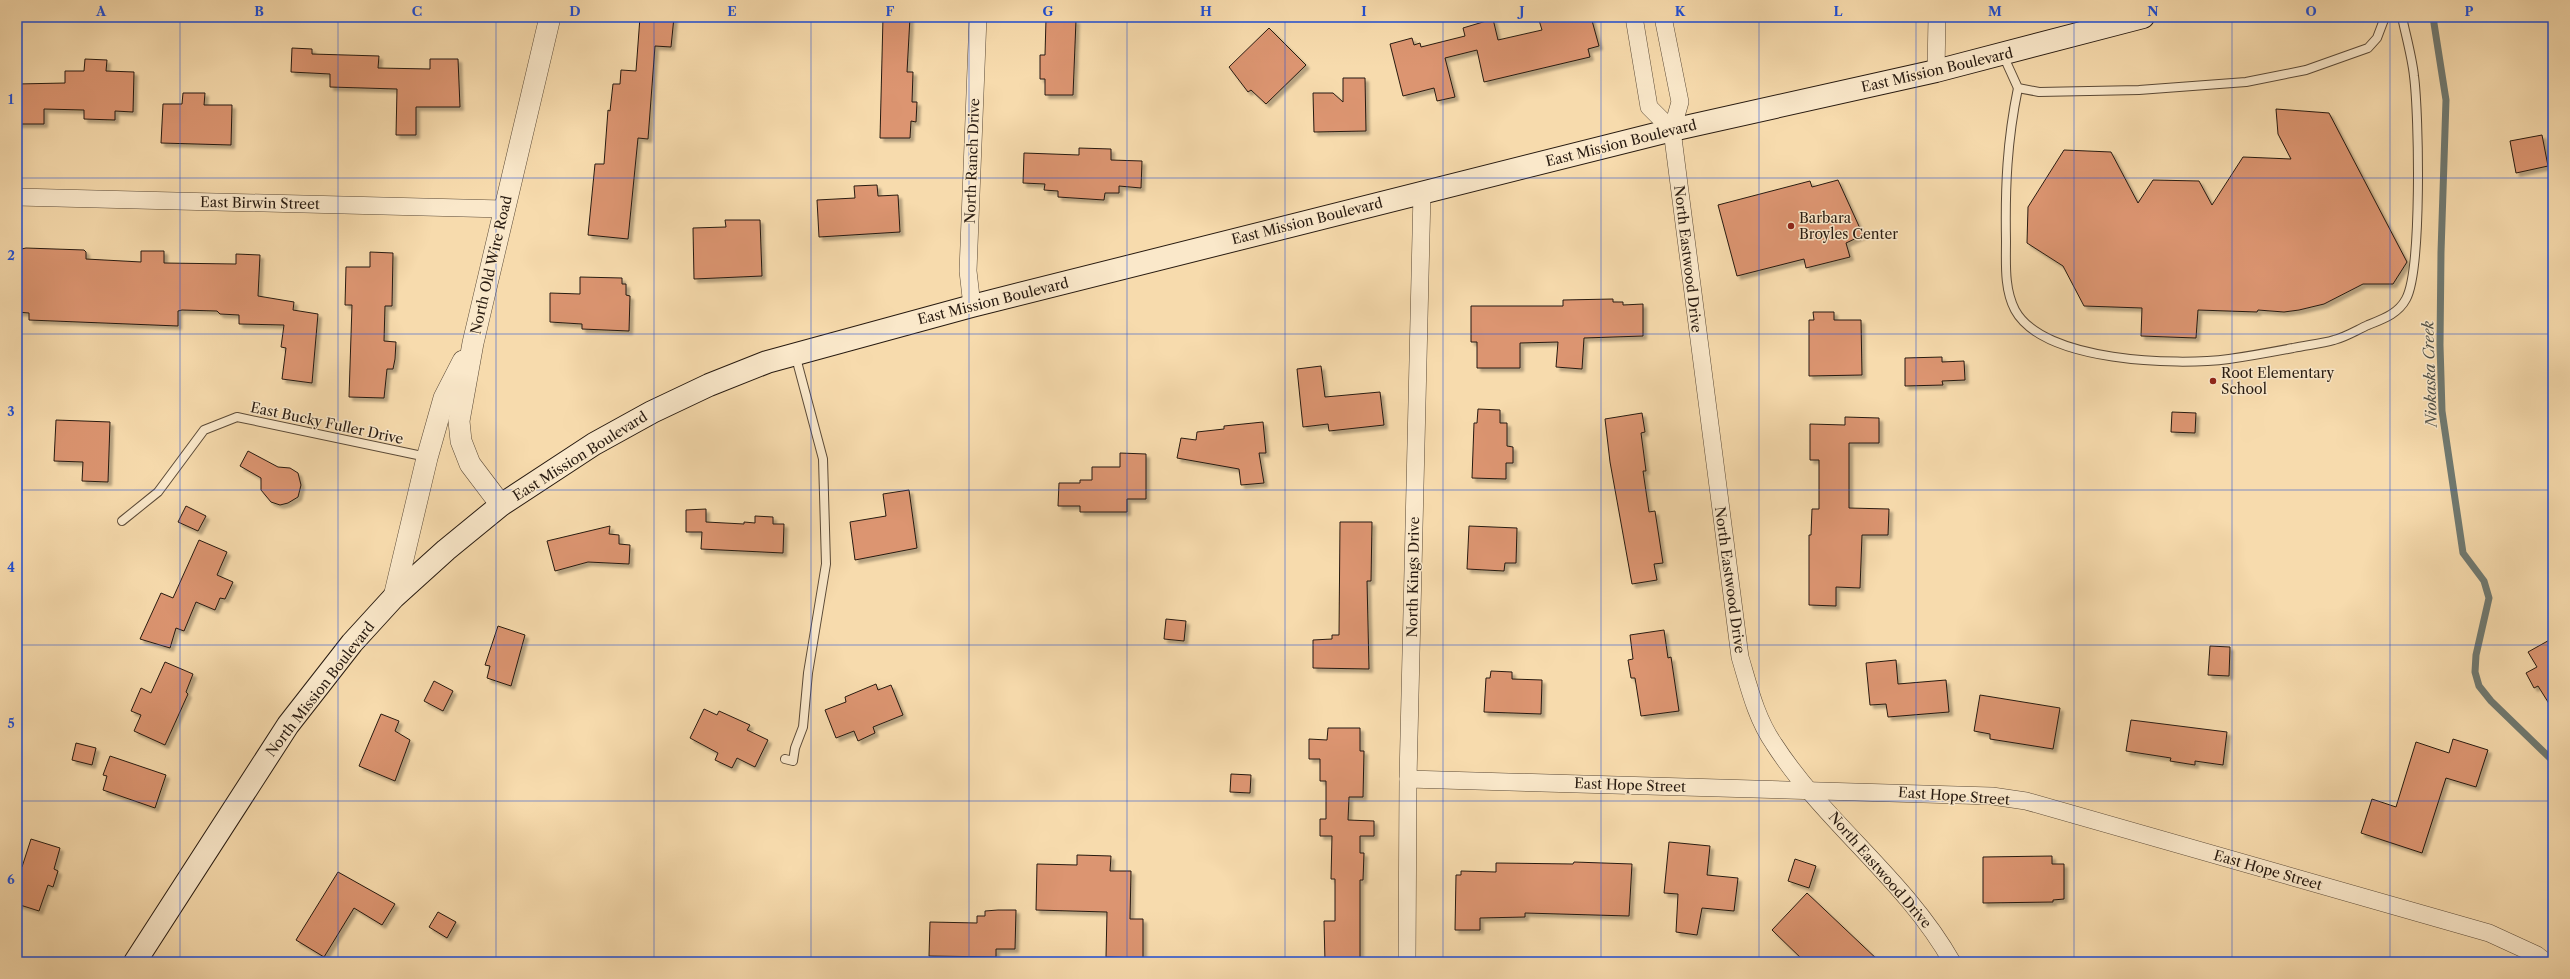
<svg xmlns="http://www.w3.org/2000/svg" width="2570" height="979" viewBox="0 0 2570 979" font-family="'Libre Caslon Text',serif">
<defs>
<filter id="shadow"><feDropShadow dx="3.5" dy="3.5" stdDeviation="1" flood-color="#0004"/></filter>
</defs>
<rect width="100%" height="100%" fill="#f7dbad"/>
<filter id="stains"><feTurbulence type="fractalNoise" baseFrequency=".005" numOctaves="4"/><feColorMatrix values="0 0 0 0 .2 0 0 0 0 .09 0 0 0 0 .02 0 0 0 .5 -.17"/></filter>
<radialGradient id="worn" r=".72"><stop offset=".6" stop-color="#630" stop-opacity="0"/><stop offset="1" stop-color="#630" stop-opacity=".3"/></radialGradient>
<g fill="none" stroke-linecap="round" stroke-linejoin="round">
<path stroke="#6f7971" stroke-width="7" d="M2433 17 2446 100 2441 252 2440 345 2442 411 2463 553 2484 581 2489 598 2476 655 2475 672 2479 686 2491 701 2553 761"/>
</g>
<g fill="#dc9571" stroke="#271a10" filter="url(#shadow)">
<path d="M640 17H674L671 47 655 46 648 139 638 138 628 239 588 235 595 164H604L608 110 610 111 613 84H620L621 70 636 71Z"/>
<path d="M883 17H910L907 72H913L912 102H917L916 122 911 121 910 138H880Z"/>
<path d="M1538 17H1591L1599 46 1588 49 1590 57 1484 82 1477 50 1445 58 1455 97 1437 101 1434 88 1403 96 1390 44 1412 38 1414 45 1420 43 1421 47 1465 36 1463 28 1493 19 1498 40 1542 30Z"/>
<path d="M1046 19 1076 20 1073 95H1045V79H1040V55H1045Z"/>
<path d="M1269 28 1306 65 1266 104 1251 90 1248 92 1229 67Z"/>
<path d="M292 48 312 49V54L379 56 378 68 430 69V59H458L460 107H416V135H396L397 89 330 87V74L291 72Z"/>
<path d="M85 59 107 60 106 71 134 72 133 112 115 111V120L84 119V110L44 109V124H17V84L65 83V71H84Z"/>
<path d="M1343 78H1365L1366 131 1314 132 1313 93H1333L1343 102Z"/>
<path d="M183 93H205L204 105H232L231 145 161 143 163 104H182Z"/>
<path d="M2276 109 2329 113 2407 262 2393 284H2363L2324 304 2299 310 2284 312 2258 310 2257 312 2198 310 2196 338 2141 336 2142 308 2084 306 2063 266 2027 243 2028 207 2064 150 2111 152 2138 203 2153 180 2199 181 2212 205 2243 157 2291 159 2278 134Z"/>
<path d="M2542 135 2548 166 2516 173 2510 141Z"/>
<path d="M1079 148 1111 149V160L1142 161 1141 188 1119 186V193H1105L1104 200 1058 197V191L1044 190 1045 184 1023 183 1024 153 1079 155Z"/>
<path d="M1838 180 1863 235 1846 243 1850 257 1806 268 1804 259 1737 276 1718 205 1810 181 1812 187Z"/>
<path d="M877 185 878 196 898 195 900 232 819 237 817 200 855 198 854 186Z"/>
<path d="M725 220H760L762 276 694 279 693 228 726 227Z"/>
<path d="M26 248 84 250 86 252V259L141 262V251H164V263L236 264V254L260 255 258 296 294 302 293 310 318 314 312 383 282 379 286 348 281 347 284 325 239 324V315L220 314 217 311 182 310 178 311V326L29 320V313L17 312V250Z"/>
<path d="M370 252 393 253 392 306H385L384 341 396 342 395 359 393 369H387L384 398 349 397 352 305H345L346 267H370Z"/>
<path d="M580 277 622 278V284H626V295L630 296 629 331 582 329V324L550 322V293L580 294Z"/>
<path d="M1613 299V302H1623V305L1643 304V336L1584 338 1582 369 1556 367 1558 342 1520 343V368H1477V342H1471V306H1563V300Z"/>
<path d="M1813 312H1834V320H1861L1862 375 1809 376V320H1814Z"/>
<path d="M1942 357V362L1964 361 1965 380 1942 381 1943 385 1905 386V358Z"/>
<path d="M1321 366 1325 397 1380 392 1384 425 1329 431 1328 424 1303 427 1297 369Z"/>
<path d="M1478 409 1500 410V423H1507V446L1513 447V463H1506V479L1472 478 1474 423H1477Z"/>
<path d="M2172 412 2196 413 2195 433 2171 432Z"/>
<path d="M1642 413 1645 432 1641 433 1646 471H1643L1649 512 1655 511 1663 563 1654 564 1657 580 1632 584 1610 462 1605 419Z"/>
<path d="M1845 417 1879 418V443H1849V508L1889 509 1888 535H1862L1860 588 1836 587V606L1809 605V535H1811L1812 509H1819V460H1810V424L1845 425Z"/>
<path d="M56 420 110 422 108 482 82 481 83 462 54 461Z"/>
<path d="M1263 422 1266 453H1259L1264 483 1241 485 1239 469 1177 458 1181 438 1196 440 1197 432 1224 429V426Z"/>
<path d="M248 451 278 467 290 468 298 473 301 485 298 497 288 503 280 505 271 502 261 490V478L240 466Z"/>
<path d="M1120 453 1146 454V499H1127V512H1080V506H1058L1059 483H1080V480H1092V467H1120Z"/>
<path d="M909 490 917 548 855 560 850 522 886 516 883 494Z"/>
<path d="M186 506 206 516 198 531 178 522Z"/>
<path d="M706 509V522L744 524V522L755 523V516L773 517V524H784L783 553 701 549 702 532H686V510Z"/>
<path d="M1340 522H1372L1371 581H1367L1369 669 1313 668V640L1332 639V635H1339Z"/>
<path d="M610 526 609 534 619 535V544L630 545 629 564 588 562 555 571 547 541Z"/>
<path d="M1469 526 1517 528 1516 563H1505L1504 571 1467 569Z"/>
<path d="M199 540 227 552 217 575 233 582 225 599 220 598 215 610 196 602 184 631 176 628 170 648 140 639 161 593 173 598Z"/>
<path d="M1166 619 1186 621 1184 641 1164 639Z"/>
<path d="M498 626 525 635 511 686 487 678 490 666 485 665Z"/>
<path d="M1664 630 1668 658 1671 657 1679 711 1641 716 1635 678H1631L1628 660 1633 659 1630 635Z"/>
<path d="M2553 638V710L2538 686 2534 688 2526 673 2537 667 2528 652Z"/>
<path d="M2210 646 2230 647 2229 676 2208 675Z"/>
<path d="M1896 660 1898 684 1946 680 1949 712 1888 717 1886 704 1870 705 1866 663Z"/>
<path d="M165 662 193 674 186 692 188 694 165 745 134 731 141 715 131 711 141 688 151 693Z"/>
<path d="M1491 671 1512 672V679L1542 680 1541 714 1484 712 1486 678H1490Z"/>
<path d="M434 681 453 691 443 711 424 701Z"/>
<path d="M876 684 878 690 891 685 903 715 873 727 875 733 858 741 854 731 836 738 825 710 846 702 845 697Z"/>
<path d="M1980 695 2060 708 2053 749 1990 739V734L1974 731Z"/>
<path d="M704 709 717 715 719 711 750 725 747 730 768 740 755 767 737 758 732 768 715 760 718 753 690 738Z"/>
<path d="M381 714 399 721 395 731 410 740 395 781 359 766Z"/>
<path d="M2131 720 2227 732 2223 765 2195 761V765L2170 761 2171 758 2126 751Z"/>
<path d="M1328 728H1360V751H1364L1363 797H1349L1348 820 1374 821V836H1360V853H1364L1363 880H1360V962H1325L1324 921H1335V879H1331L1332 836H1320V819H1326V781H1320V759H1309V739L1327 740Z"/>
<path d="M2453 739 2488 750 2476 787 2446 778 2422 853 2361 833 2372 799 2396 807 2416 742 2449 753Z"/>
<path d="M76 743 96 748 92 765 72 760Z"/>
<path d="M110 756 166 775 155 808 103 790 107 776 103 775Z"/>
<path d="M1231 774 1251 775 1250 793 1230 792Z"/>
<path d="M31 839 60 848 54 869 58 871 53 887 48 885 39 911 17 904V865L22 867Z"/>
<path d="M1669 842 1710 846 1707 875 1738 878 1734 911 1702 908 1697 935 1676 932 1678 894 1664 893Z"/>
<path d="M1077 855 1111 856 1110 871H1131L1130 919H1143V958L1106 957 1107 912 1036 910 1037 864 1077 865Z"/>
<path d="M2052 856V864H2064V899L2053 900V902L1983 903V857Z"/>
<path d="M1795 859 1816 866 1809 888 1788 881Z"/>
<path d="M1574 862 1632 864 1629 916 1525 913V917L1480 918V930H1455L1456 875H1461V871L1496 872V863L1573 864Z"/>
<path d="M338 872 395 904 382 925 354 908 324 957 296 940Z"/>
<path d="M1807 893 1880 962H1805L1772 930Z"/>
<path d="M998 910H1016L1015 949H996V957L929 956 930 922 977 923V916H985V911Z"/>
<path d="M438 912 456 922 447 938 429 927Z"/>
</g>
<g fill="none" stroke-linecap="round" stroke-linejoin="round">
<defs>
<g id="service">
<path d="M2003 55 2018 88 2039 92 2139 90 2246 82 2306 70 2368 48 2377 38 2385 17"/>
<path d="M2018 88C2007 141 2005 187 2006 241 2006 263 2004 289 2015 310 2043 362 2176 366 2229 359 2250 356 2272 352 2293 348 2306 345 2321 344 2334 340 2346 337 2357 330 2368 325 2383 319 2398 314 2406 299 2422 270 2419 115 2414 76 2412 57 2406 36 2402 17"/>
<path d="M122 521 158 492 204 430 237 417 427 457"/>
<path d="M785 759 793 761 795 748 803 727 808 673 826 564 823 459 795 354"/>
</g>
<g id="minor">
<path d="M1634 17 1649 107 1672 130"/>
<path d="M1663 17 1680 102 1672 130 1740 657C1749 687 1756 718 1774 744 1825 823 1906 880 1952 962"/>
<path d="M1936 71 1937 17"/>
<path d="M17 197 503 209"/>
<path d="M972 306 968 271 978 17"/>
<path d="M1408 779 1992 796 2026 801 2489 933 2537 955 2546 962"/>
<path d="M1407 962 1408 779 1422 193"/>
</g>
<g id="tertiary">
<path d="M501 505 470 464 461 441 459 421 473 343 550 17"/>
<path d="M394 597 427 458 444 398 463 361"/>
</g>
<path id="secondary" d="M135 962 288 725 352 643 394 597 446 550 501 505 594 444 652 412 709 385 767 362 972 306 1672 130 1936 71 2143 17"/>
</defs>
<use href="#service" stroke="#5b4a37" stroke-width="10"/>
<use href="#minor" stroke="#5b4a37" stroke-width="18"/>
<use href="#tertiary" stroke="#5b4a37" stroke-width="22"/>
<use href="#secondary" stroke="#271a10" stroke-width="24"/>
<use href="#service" stroke="#fae8ca" stroke-width="8"/>
<use href="#minor" stroke="#fae8ca" stroke-width="17"/>
<use href="#tertiary" stroke="#fae8ca" stroke-width="21"/>
<use href="#secondary" stroke="#fae8ca" stroke-width="22"/>
</g>
<path fill="none" stroke="#1d4ed8" stroke-width="1" stroke-opacity="0.55" d="M180 17V962M338 17V962M496 17V962M654 17V962M811 17V962M969 17V962M1127 17V962M1285 17V962M1443 17V962M1601 17V962M1759 17V962M1916 17V962M2074 17V962M2232 17V962M2390 17V962M17 178H2553M17 334H2553M17 490H2553M17 645H2553M17 801H2553"/>
<g fill="#8f2418" stroke="#fae8ca" stroke-width="1.5">
<circle cx="1791" cy="226" r="4"/>
<circle cx="2213" cy="381" r="4"/>
</g>
<g text-anchor="middle" stroke-width="3" stroke-linejoin="round" paint-order="stroke">
<g font-size="14" fill="#271a10" stroke="#fae8ca">
<text transform="translate(1937 70) rotate(-13)" y="5">East Mission Boulevard</text>
<text transform="translate(1621 143) rotate(-14)" y="5">East Mission Boulevard</text>
<text transform="translate(972 161) rotate(-88)" y="5">North Ranch Drive</text>
<text transform="translate(260 203) rotate(1)" y="5">East Birwin Street</text>
<text transform="translate(1307 221) rotate(-14)" y="5">East Mission Boulevard</text>
<text transform="translate(1688 259) rotate(83)" y="5">North Eastwood Drive</text>
<text transform="translate(491 265) rotate(-77)" y="5">North Old Wire Road</text>
<text transform="translate(993 301) rotate(-14)" y="5">East Mission Boulevard</text>
<text transform="translate(327 423) rotate(12)" y="5">East Bucky Fuller Drive</text>
<text transform="translate(580 456) rotate(-32)" y="5">East Mission Boulevard</text>
<text transform="translate(1413 577) rotate(-89)" y="5">North Kings Drive</text>
<text transform="translate(1730 580) rotate(82)" y="5">North Eastwood Drive</text>
<text transform="translate(320 689) rotate(-52)" y="5">North Mission Boulevard</text>
<text transform="translate(1630 785) rotate(2)" y="5">East Hope Street</text>
<text transform="translate(1954 796) rotate(4)" y="5">East Hope Street</text>
<text transform="translate(1880 870) rotate(49)" y="5">North Eastwood Drive</text>
<text transform="translate(2268 870) rotate(16)" y="5">East Hope Street</text>
</g>
<g font-size="14" fill="#271a10" stroke="#fae8ca" text-anchor="start">
<text x="1799" y="223">Barbara<tspan x="1799" dy="16">Broyles Center</tspan></text>
<text x="2221" y="378">Root Elementary<tspan x="2221" dy="16">School</tspan></text>
</g>
<g font-size="15" font-style="italic" fill="#515249" stroke="#fae8ca">
<text transform="translate(2430 374) rotate(-92)" y="5">Niokaska Creek</text>
</g>
</g>
<rect width="2570" height="979" fill="none" stroke="#f7dbad" stroke-width="44"/>
<rect x="22" y="22" width="2526" height="935" fill="none" stroke="#1d4ed8" stroke-width="1.5"/>
<g font-size="13" text-anchor="middle" font-weight="bold" fill="#1d4ed8">
<text x="101" y="16">A</text>
<text x="259" y="16">B</text>
<text x="417" y="16">C</text>
<text x="575" y="16">D</text>
<text x="732" y="16">E</text>
<text x="890" y="16">F</text>
<text x="1048" y="16">G</text>
<text x="1206" y="16">H</text>
<text x="1364" y="16">I</text>
<text x="1522" y="16">J</text>
<text x="1680" y="16">K</text>
<text x="1838" y="16">L</text>
<text x="1995" y="16">M</text>
<text x="2153" y="16">N</text>
<text x="2311" y="16">O</text>
<text x="2469" y="16">P</text>
<text x="11" y="104">1</text>
<text x="11" y="260">2</text>
<text x="11" y="416">3</text>
<text x="11" y="572">4</text>
<text x="11" y="728">5</text>
<text x="11" y="884">6</text>
</g>
<rect width="100%" height="100%" filter="url(#stains)"/>
<rect width="100%" height="100%" fill="url(#worn)"/>
</svg>
